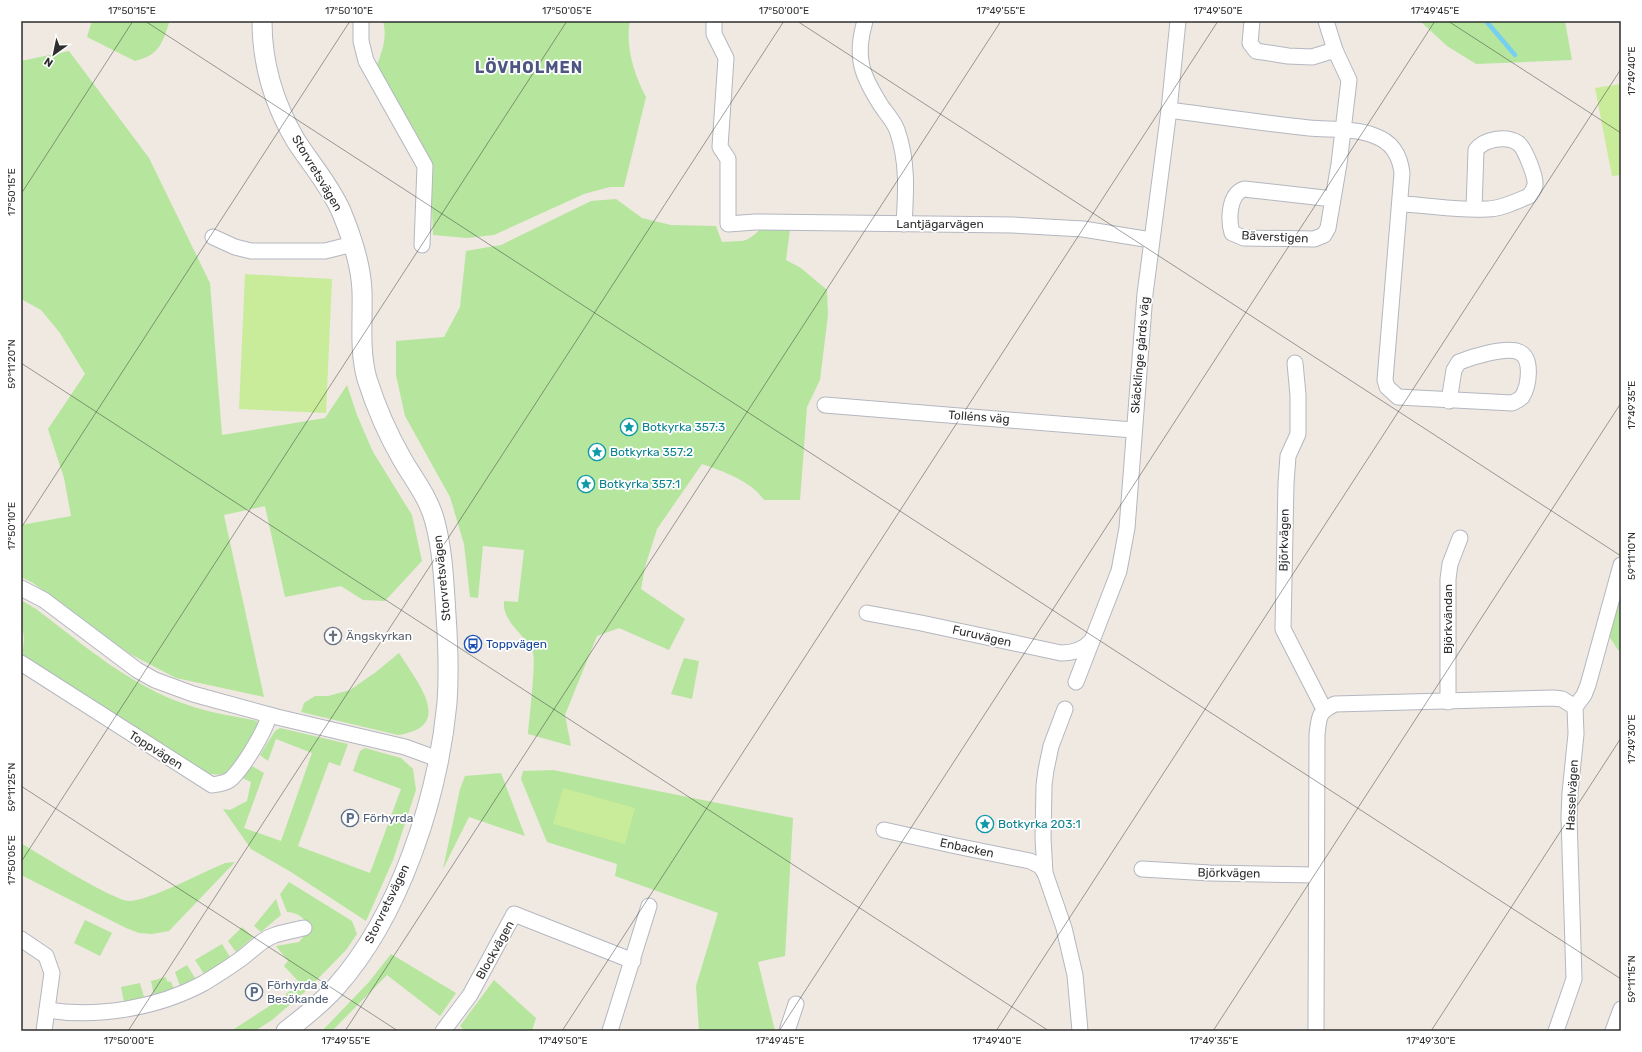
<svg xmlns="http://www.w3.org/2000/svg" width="1642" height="1052" viewBox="0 0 1642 1052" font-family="Rubik,sans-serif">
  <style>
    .green { fill: #b6e59e }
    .pitch { fill: #c9ec9a }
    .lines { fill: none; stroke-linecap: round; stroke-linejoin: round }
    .stream { stroke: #75cff0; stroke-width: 4.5 }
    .minor-casing { stroke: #b4b7c1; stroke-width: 17 }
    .tertiary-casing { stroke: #b4b7c1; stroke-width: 21 }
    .minor { stroke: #fff; stroke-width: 15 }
    .tertiary { stroke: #fff; stroke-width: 19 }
    .ticks { fill: none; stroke: #2e2e2e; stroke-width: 1; stroke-opacity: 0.45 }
    .labels { text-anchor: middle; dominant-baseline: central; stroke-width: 3.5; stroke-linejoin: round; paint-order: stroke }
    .street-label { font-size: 12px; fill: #2e2e2e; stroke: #fff }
    .culture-label { font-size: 12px; fill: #0d838f; stroke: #fff; text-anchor: start }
    .worship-label { font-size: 12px; fill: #5b616d; stroke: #fff; text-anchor: start }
    .transit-label { font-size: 12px; fill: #164399; stroke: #fff; text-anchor: start }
    .service-label { font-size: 12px; fill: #4e5e75; stroke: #fff; text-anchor: start }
    .district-label { font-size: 16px; font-weight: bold; letter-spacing: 1px; fill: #4d5680; stroke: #fff }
    .neatline { fill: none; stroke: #2e2e2e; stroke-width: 1.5 }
    .ticks-label { font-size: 10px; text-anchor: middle; fill: #2e2e2e }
  </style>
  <rect width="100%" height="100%" fill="#efe9e1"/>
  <g class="green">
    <path d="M 92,21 L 169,21 L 169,23 C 162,45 158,55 135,61 L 87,37 Z"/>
    <path d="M 383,21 L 630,21 C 625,45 634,75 646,97 L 624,187 L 610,187 L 584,194 L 494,235 L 467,238 L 433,235 L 430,160 L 375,70 C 381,54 388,39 383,21 Z"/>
    <path d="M 1420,21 L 1565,21 L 1572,60 L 1476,64 L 1447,46 Z"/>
    <path d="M 69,51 L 149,158 L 210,283 L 222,435 L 325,418 L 347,385 L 357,415 L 373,452 L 412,515 L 422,561 L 385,601 L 363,600 L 341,586 L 285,597 L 265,506 L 224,515 L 264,697 L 176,678 L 130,654 L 33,583 L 21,577 L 21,525 L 71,516 L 64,478 L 48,429 L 85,374 L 60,333 L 41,310 L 21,299 L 21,61 Z"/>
    <path d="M 616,199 L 642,218 L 671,225 L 716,226 L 722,242 C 746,240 743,245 763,227 L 790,229 L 786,260 L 801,268 L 827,290 L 828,315 L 820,380 L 807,407 L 800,500 L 764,500 C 750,480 724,472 702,464 L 657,529 L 645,567 L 641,589 L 685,619 L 669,650 L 619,628 L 597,636 L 565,715 L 571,746 L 528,734 C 529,721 536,662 533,653 C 526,634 502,623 504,601 L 518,602 L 524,550 L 483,546 L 478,598 L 470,597 L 464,544 L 450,497 L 405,416 L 396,375 L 396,341 L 444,337 L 460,307 L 466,251 L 501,245 L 591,201 Z"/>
    <path d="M 1621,595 L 1621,654 L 1608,635 Z"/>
    <path d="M 21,600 L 36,609 C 84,645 130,686 188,705 C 210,713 234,716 257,721 L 259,727 C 252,737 235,768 225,773 C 218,776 210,774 203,772 L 24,658 C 21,649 26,641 23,631 L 21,629 Z"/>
    <path d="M 399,653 C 417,682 456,727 398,735 L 301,712 L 304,703 L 315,696 L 328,696 L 350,690 L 376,672 Z"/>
    <path d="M 684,658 L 699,661 L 692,699 L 671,694 Z"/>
    <path d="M 280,728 L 348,744 L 340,766 L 329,762 L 298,846 L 370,873 L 401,789 L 353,771 L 360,751 L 365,748 L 401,758 L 413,769 L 416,790 L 393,860 L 366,921 L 291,872 L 251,849 L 223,809 L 230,810 L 247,801 L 251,782 L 242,778 L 252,766 L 264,773 L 244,828 L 281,841 L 312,753 L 276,739 L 268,761 L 260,755 L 275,731 Z"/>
    <path d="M 553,770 L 793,818 L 785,956 L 758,962 L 775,1031 L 699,1031 L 696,986 L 718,913 L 615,876 L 617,864 L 547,842 L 521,779 L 523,771 Z"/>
    <path d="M 501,773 L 525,836 L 469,817 L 443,869 L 460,789 L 465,776 Z"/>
    <path d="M 21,843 C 39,854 114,901 129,901 C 149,901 203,872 225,863 L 235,862 L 169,931 L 152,934 L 139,933 L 126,928 L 21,875 Z"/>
    <path d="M 289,882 L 352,921 L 357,934 L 346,950 L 307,990 L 272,1020 L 255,1031 L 231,1031 L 282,998 L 299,982 L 284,966 L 288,961 L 276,946 L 299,942 L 311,928 C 304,918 299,913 287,912 L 280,894 Z"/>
    <path d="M 276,899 L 281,915 L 261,932 L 254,926 Z"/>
    <path d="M 85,920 L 112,933 L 100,956 L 74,943 Z"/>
    <path d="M 242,927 L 253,937 L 236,952 L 228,941 Z"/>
    <path d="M 222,944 L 230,957 L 204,974 L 195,960 Z"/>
    <path d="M 391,954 L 456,993 L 440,1016 L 387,975 L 332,1031 L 322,1031 L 369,982 Z"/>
    <path d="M 187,965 L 195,978 L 180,986 L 175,972 Z"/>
    <path d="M 166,977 L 167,981 L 171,982 L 174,989 L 154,996 L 151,981 Z"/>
    <path d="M 494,980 L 536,1018 L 532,1031 L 465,1031 L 460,1026 Z"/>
    <path d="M 140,983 L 144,997 L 124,1002 L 121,987 Z"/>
  </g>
  <g class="pitch">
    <path d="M 1621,84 L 1621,175 L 1612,176 L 1595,88 Z"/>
    <path d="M 245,274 L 332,279 L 326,413 L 239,409 Z"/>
    <path d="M 563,788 L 635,808 L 625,844 L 553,824 Z"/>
  </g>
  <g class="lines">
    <path class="stream" d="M 1486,21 L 1515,55"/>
    <defs>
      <g id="minor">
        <path d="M 361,21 L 361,41 L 366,61 L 425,166 L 422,245"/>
        <path d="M 714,21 L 714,34 L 726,58 L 720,147 L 728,159 L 728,224 L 755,222 L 1013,225 L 1083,229 L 1151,240"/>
        <path d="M 865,21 C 854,58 862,76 882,107 C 887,114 894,122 897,130 C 908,161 906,192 904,224"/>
        <path d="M 1252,21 L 1250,43 L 1256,51 L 1288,56 L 1312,57 L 1335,50"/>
        <path d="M 1326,21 L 1335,50 L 1349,80 L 1339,164 L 1328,228 L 1324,235 L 1314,239 L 1244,238 L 1232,233 C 1228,219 1229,194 1244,189 L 1333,199"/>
        <path d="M 1169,110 C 1216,116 1262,123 1309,128 C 1328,130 1357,128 1375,136 C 1392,142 1400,156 1402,173 L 1385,380 L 1387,387 L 1398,397 L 1512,403 C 1516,401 1519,400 1522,397 C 1529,386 1533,358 1519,352 C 1506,346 1472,357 1459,362 L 1454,370 L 1449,401"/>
        <path d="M 1400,204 C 1429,205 1459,211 1487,209 C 1501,209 1517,201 1529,196 C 1531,193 1534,190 1535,185 C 1536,177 1525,148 1518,143 C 1506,135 1484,139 1476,150 L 1474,209"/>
        <path d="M 213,237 L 235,247 L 251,251 L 325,251 L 353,244"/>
        <path d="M 1295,363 L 1298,395 L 1298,434 L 1288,456 L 1286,483 L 1283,629 L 1324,709"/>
        <path d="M 825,405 L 1133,430"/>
        <path d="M 21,588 L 44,600 L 137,670 L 155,680 L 193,694 L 277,717 L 405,747 L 438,759"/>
        <path d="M 867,613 L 921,623 L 1061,653 C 1074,653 1084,650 1092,640"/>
        <path d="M 21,663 L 212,785 C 219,784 227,783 232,778 C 244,766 266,730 269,715"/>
        <path d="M 1076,682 L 1119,571 L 1127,528 L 1145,294 L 1169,110 L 1178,21"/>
        <path d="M 1448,702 L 1448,579 L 1450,564 L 1460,538"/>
        <path d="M 1065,709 L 1051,746 L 1046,770 L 1044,785 L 1043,838 L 1045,873 L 1064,928 L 1075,975 L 1080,1031"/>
        <path d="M 884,830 L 956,846 L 1030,861 L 1040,866 L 1045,873"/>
        <path d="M 1142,869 L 1210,873 L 1316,875"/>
        <path d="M 21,939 L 46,956 L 52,973 L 44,1031"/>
        <path d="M 47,1010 C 98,1018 158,1008 204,983 C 217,975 230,967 242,958 C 253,950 262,939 275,935 C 284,932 295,930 304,928"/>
        <path d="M 443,1031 L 470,995 L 514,914 L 633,961"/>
        <path d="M 610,1031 L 649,906"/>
        <path d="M 787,1031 L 796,1004"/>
        <path d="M 1316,1031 L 1317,735 C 1319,717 1318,712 1335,704 L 1553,698 L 1562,699 L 1575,707"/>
        <path d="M 1556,1031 L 1574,979 L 1569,817 L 1570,793 L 1576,734 L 1575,707 L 1584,695 L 1588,685 L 1621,565"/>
        <path d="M 1613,1031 L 1621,1009"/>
      </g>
      <path id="tertiary" d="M 262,21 C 262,64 274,104 296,141 C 311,164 330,186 341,211 C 351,235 361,264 362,291 C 363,319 359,351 367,379 C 376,407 387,433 402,459 C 414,480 429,498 435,522 C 443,552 444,584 446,615 C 448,644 449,675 447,703 C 438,798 400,915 336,987 C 322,1003 303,1018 286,1031"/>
    </defs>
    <use href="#minor" class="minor-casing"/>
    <use href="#tertiary" class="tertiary-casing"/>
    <use href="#minor" class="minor"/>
    <use href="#tertiary" class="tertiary"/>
  </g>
  <path class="ticks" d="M 145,21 L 1621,979M 797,21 L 1621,556M 1448,21 L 1621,133M 21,194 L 133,21M 21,363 L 1049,1031M 21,528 L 350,21M 21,786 L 398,1031M 21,862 L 567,21M 128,1031 L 784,21M 345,1031 L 1001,21M 562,1031 L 1218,21M 779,1031 L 1435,21M 996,1031 L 1621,69M 1213,1031 L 1621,403M 1431,1031 L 1621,738"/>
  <defs>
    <symbol id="sight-ring" viewBox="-11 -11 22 22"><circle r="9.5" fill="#fff" stroke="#0f9aa8" stroke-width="1.5"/><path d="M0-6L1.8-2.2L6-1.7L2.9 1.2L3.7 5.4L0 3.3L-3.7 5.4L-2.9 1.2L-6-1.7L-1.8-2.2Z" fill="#0f9aa8"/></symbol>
    <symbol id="church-ring" viewBox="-11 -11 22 22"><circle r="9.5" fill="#fff" stroke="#6b7280" stroke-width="1.5"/><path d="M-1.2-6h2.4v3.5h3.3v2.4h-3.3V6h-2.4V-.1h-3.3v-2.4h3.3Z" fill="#6b7280"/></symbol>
    <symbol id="bus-ring" viewBox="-11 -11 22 22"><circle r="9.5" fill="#fff" stroke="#1a4fb4" stroke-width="1.5"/><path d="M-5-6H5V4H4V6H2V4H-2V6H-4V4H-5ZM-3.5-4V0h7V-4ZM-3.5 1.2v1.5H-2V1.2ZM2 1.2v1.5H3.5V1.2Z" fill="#1a4fb4"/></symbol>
    <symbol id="parking-ring" viewBox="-11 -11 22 22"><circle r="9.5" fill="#fff" stroke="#5c6f8a" stroke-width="1.5"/><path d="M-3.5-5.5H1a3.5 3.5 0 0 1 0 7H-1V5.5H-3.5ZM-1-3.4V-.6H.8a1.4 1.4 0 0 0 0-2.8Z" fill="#5c6f8a"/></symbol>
  </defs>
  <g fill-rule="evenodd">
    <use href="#sight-ring" x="619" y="417" width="20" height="20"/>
    <use href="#sight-ring" x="587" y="442" width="20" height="20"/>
    <use href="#sight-ring" x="576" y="474" width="20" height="20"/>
    <use href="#church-ring" x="323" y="626" width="20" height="20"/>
    <use href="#bus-ring" x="463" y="634" width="20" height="20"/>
    <use href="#parking-ring" x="340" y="808" width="20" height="20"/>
    <use href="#sight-ring" x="975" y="814" width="20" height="20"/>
    <use href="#parking-ring" x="244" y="982" width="20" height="20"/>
  </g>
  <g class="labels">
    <g class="street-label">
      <text transform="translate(317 173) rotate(59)">Storvretsvägen</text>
      <text x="940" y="224">Lantjägarvägen</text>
      <text transform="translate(1275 237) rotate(3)">Bäverstigen</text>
      <text transform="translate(1140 355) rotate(-85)">Skäcklinge gårds väg</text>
      <text transform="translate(979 417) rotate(4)">Tolléns väg</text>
      <text transform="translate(1284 540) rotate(-89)">Björkvägen</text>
      <text transform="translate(442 578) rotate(-96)">Storvretsvägen</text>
      <text transform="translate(1448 619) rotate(-90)">Björkvändan</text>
      <text transform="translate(982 636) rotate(13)">Furuvägen</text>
      <text transform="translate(156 750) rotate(32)">Toppvägen</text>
      <text transform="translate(1572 795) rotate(-87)">Hasselvägen</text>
      <text transform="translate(967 848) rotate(12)">Enbacken</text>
      <text transform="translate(1229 873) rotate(1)">Björkvägen</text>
      <text transform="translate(387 904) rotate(-64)">Storvretsvägen</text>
      <text transform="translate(495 950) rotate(-61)">Blockvägen</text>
    </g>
    <g class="culture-label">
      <text x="642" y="427">Botkyrka 357:3</text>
      <text x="610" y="452">Botkyrka 357:2</text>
      <text x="599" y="484">Botkyrka 357:1</text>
      <text x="998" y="824">Botkyrka 203:1</text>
    </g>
    <g class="worship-label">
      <text x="346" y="636">Ängskyrkan</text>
    </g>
    <g class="transit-label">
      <text x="486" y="644">Toppvägen</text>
    </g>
    <g class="service-label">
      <text x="363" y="818">Förhyrda</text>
      <text x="267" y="985">Förhyrda &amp;<tspan x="267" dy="14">Besökande</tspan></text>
    </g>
    <g class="district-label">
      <text x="529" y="67">LÖVHOLMEN</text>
    </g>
  </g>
  <rect width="1642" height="1052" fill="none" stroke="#ffffff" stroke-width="44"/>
  <g transform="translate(54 54) rotate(213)" stroke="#ffffff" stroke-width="3" paint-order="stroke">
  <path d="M0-3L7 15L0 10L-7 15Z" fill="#2e2e2e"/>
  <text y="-6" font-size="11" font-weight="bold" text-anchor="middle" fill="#2e2e2e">N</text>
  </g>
  <rect x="22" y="22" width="1598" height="1008" class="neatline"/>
  <g class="ticks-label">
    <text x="132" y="14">17°50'15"E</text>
    <text x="349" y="14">17°50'10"E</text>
    <text x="567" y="14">17°50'05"E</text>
    <text x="784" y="14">17°50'00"E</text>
    <text x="1001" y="14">17°49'55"E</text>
    <text x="1218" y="14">17°49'50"E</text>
    <text x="1435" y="14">17°49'45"E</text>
    <text transform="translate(1631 71) rotate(-90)" y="4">17°49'40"E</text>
    <text transform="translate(11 192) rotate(-90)" y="4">17°50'15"E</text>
    <text transform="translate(11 364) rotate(-90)" y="4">59°11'20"N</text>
    <text transform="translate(1631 405) rotate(-90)" y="4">17°49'35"E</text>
    <text transform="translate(11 526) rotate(-90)" y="4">17°50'10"E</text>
    <text transform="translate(1631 556) rotate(-90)" y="4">59°11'10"N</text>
    <text transform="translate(1631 739) rotate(-90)" y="4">17°49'30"E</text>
    <text transform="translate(11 787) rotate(-90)" y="4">59°11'25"N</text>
    <text transform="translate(11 860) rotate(-90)" y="4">17°50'05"E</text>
    <text transform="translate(1631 979) rotate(-90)" y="4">59°11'15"N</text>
    <text x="129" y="1044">17°50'00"E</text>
    <text x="346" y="1044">17°49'55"E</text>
    <text x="563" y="1044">17°49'50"E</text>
    <text x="780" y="1044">17°49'45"E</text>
    <text x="997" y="1044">17°49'40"E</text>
    <text x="1214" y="1044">17°49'35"E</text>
    <text x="1431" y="1044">17°49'30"E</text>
  </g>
</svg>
